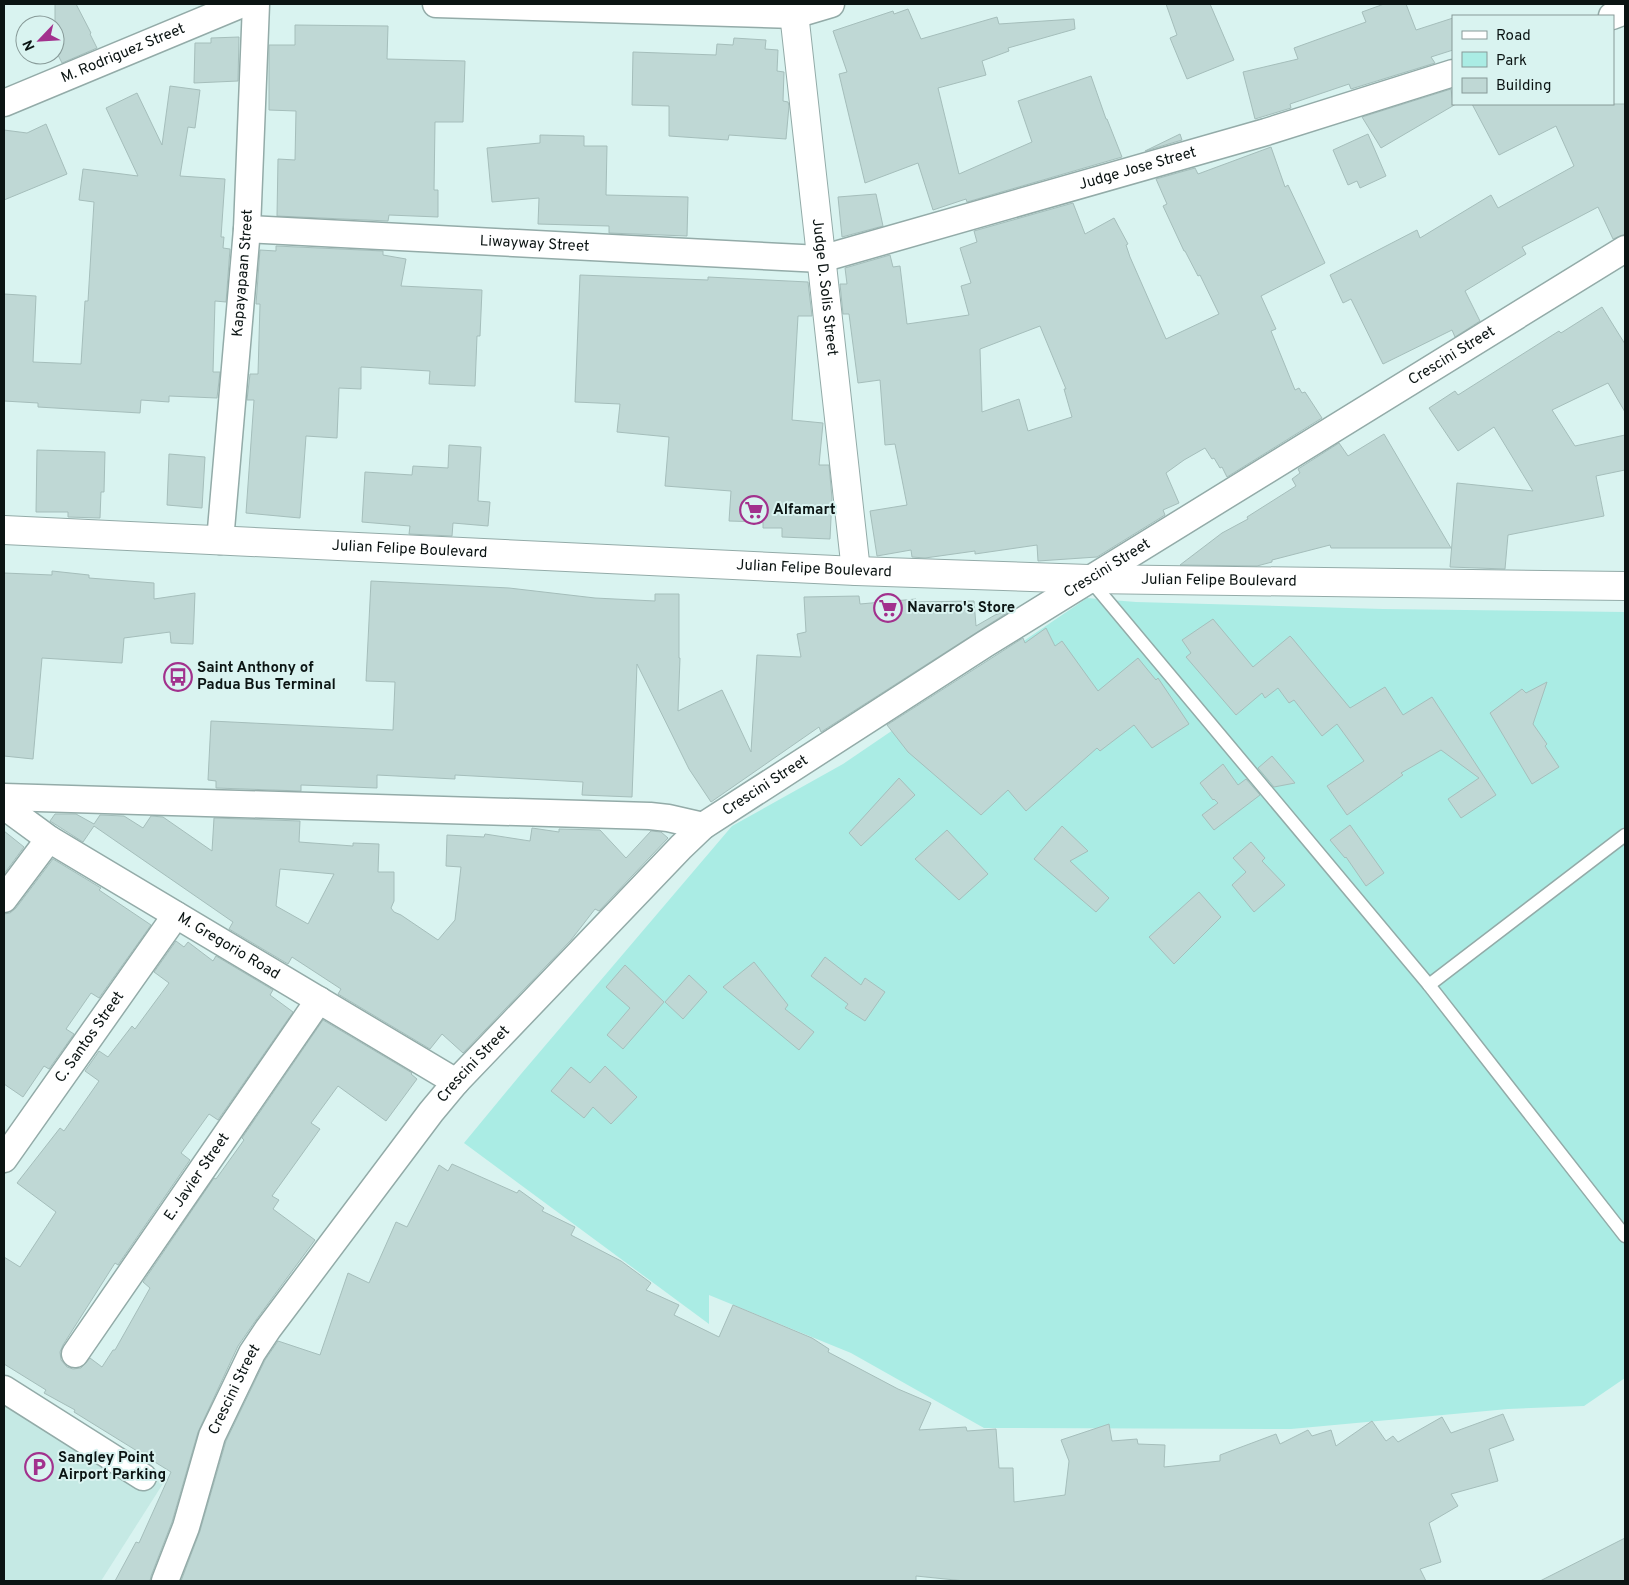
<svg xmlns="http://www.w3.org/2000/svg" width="1629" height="1585" viewBox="0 0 1629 1585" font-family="Overpass,sans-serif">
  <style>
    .built { fill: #c5e9e4 }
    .green { fill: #aaece4 }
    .building { fill: #bfd8d5; stroke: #a5bebb; fill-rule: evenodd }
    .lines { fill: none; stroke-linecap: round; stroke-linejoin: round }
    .lane-casing { stroke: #93aba8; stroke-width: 15 }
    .street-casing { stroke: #93aba8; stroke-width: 29 }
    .secondary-casing { stroke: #93aba8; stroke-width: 30 }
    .lane { stroke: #fff; stroke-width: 12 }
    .street { stroke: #fff; stroke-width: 26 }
    .secondary { stroke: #fff; stroke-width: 28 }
    .labels { text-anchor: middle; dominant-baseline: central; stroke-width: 4; stroke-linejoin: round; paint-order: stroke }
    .street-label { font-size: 15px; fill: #0b1413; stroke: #d9f3f0 }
    .poi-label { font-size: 15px; font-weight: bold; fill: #0b1413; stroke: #d9f3f0; text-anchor: start }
  </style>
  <rect width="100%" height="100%" fill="#d9f3f0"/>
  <path class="built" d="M 4,1374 L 164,1482 L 101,1581 L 4,1581 Z"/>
  <path class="green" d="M 1087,598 L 1136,602 L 1383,609 L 1625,612 L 1625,1378 L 1584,1406 L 1508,1409 L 1291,1429 L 984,1428 L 851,1353 L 709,1295 L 709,1324 L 464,1143 L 521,1074 L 732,826 L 843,764 Z"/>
  <g class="building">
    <path d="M 55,4 L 76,4 L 91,33 L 90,34 L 97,48 L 62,63 L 55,49 Z"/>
    <path d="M 1166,4 L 1210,4 L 1234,60 L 1187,79 L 1170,38 L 1177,35 Z"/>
    <path d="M 1384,4 L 1406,4 L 1416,30 L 1453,18 L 1453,50 L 1431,57 L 1435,63 L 1351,89 L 1349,84 L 1290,104 L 1291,108 L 1255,119 L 1243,72 L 1298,59 L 1294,48 L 1366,22 L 1362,12 Z"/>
    <path d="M 908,9 L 921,39 L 997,17 L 999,24 L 1074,19 L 1075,29 L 1008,48 L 1009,51 L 982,61 L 986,75 L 938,88 L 959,174 L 1032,142 L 1018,101 L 1091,76 L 1106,119 L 1107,119 L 1122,157 L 967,202 L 966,199 L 933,210 L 918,163 L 865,183 L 839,74 L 847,72 L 833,31 L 893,11 L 894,14 Z"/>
    <path d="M 295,25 L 388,26 L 387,59 L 465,61 L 463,122 L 435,122 L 434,190 L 438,190 L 438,217 L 389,215 L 388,221 L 277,216 L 278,159 L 295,160 L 296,111 L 269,110 L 269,45 L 295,45 Z"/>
    <path d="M 239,37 L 238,81 L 194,83 L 195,43 L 211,43 L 211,38 Z"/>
    <path d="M 734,38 L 766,40 L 765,49 L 778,50 L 777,71 L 784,72 L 783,101 L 788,102 L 789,106 L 786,139 L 729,135 L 728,140 L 669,136 L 669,106 L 632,105 L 633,52 L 716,55 L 717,44 L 733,45 Z"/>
    <path d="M 170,86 L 200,90 L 195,128 L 188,127 L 180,176 L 225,179 L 221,237 L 224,237 L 223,248 L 230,249 L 226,302 L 215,301 L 213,372 L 220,372 L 217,398 L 169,396 L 169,402 L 141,400 L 140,413 L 38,407 L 38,403 L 4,401 L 4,294 L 36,296 L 33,362 L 81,364 L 85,301 L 88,301 L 94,202 L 79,200 L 83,169 L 138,176 L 106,108 L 137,93 L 162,145 Z"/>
    <path d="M 1451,89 L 1453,104 L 1456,104 L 1381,148 L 1362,117 Z"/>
    <path d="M 1472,104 L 1625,104 L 1625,234 L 1613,239 L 1598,207 L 1522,247 L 1526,254 L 1465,291 L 1480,321 L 1455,337 L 1452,330 L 1383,364 L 1351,299 L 1343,303 L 1330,275 L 1417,230 L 1420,238 L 1491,195 L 1498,208 L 1574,166 L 1556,126 L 1499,155 Z"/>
    <path d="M 46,124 L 67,174 L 4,200 L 4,130 L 27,133 Z"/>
    <path d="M 1180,134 L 1182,140 L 1145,151 Z"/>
    <path d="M 1368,134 L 1386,176 L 1360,188 L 1357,181 L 1348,185 L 1333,150 Z"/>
    <path d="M 540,135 L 584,136 L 584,146 L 607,146 L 606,195 L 688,197 L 687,236 L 609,233 L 609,226 L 538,224 L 539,198 L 492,202 L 487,148 L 540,143 Z"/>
    <path d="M 1271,147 L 1285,187 L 1288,185 L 1325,263 L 1261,296 L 1276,329 L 1271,331 L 1295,390 L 1299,388 L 1302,393 L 1305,392 L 1322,418 L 1227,477 L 1222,467 L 1220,468 L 1214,458 L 1212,459 L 1205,448 L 1184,460 L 1166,473 L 1179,503 L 1163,510 L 1165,515 L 1097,557 L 1038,561 L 1037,545 L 975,554 L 975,551 L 925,558 L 912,557 L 911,550 L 877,556 L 870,511 L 907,505 L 895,444 L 885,445 L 880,380 L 858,383 L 849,314 L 843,314 L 840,284 L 847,284 L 845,268 L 890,255 L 893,267 L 900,266 L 907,324 L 969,315 L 961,286 L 971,283 L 960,248 L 977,242 L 974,231 L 1073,203 L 1085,234 L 1114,218 L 1128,244 L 1126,245 L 1130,257 L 1166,339 L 1219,314 L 1200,275 L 1198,276 L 1185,251 L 1184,251 L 1163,206 L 1167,204 L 1156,179 L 1195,168 L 1198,174 ZM 1040,326 L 1066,389 L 1064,389 L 1072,417 L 1028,431 L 1019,399 L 982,412 L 980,349 Z"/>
    <path d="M 876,194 L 883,226 L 842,237 L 838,197 Z"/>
    <path d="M 276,246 L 383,251 L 383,255 L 406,259 L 401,286 L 482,290 L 480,336 L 477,336 L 475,386 L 429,384 L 430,371 L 361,367 L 361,389 L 339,388 L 337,438 L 306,436 L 300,518 L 246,513 L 254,400 L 247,400 L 250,374 L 258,374 L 260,304 L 256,304 L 260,250 L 276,251 Z"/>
    <path d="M 580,275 L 708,280 L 708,277 L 808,282 L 812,316 L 798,316 L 792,420 L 823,423 L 819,465 L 829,465 L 832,498 L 830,539 L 782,537 L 782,528 L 763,528 L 763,522 L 729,521 L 731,491 L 665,486 L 669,437 L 617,432 L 620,404 L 575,402 Z"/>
    <path d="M 1602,307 L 1625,344 L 1625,412 L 1608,383 L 1552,410 L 1575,446 L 1625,435 L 1625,470 L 1596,476 L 1604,516 L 1508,535 L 1505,569 L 1450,567 L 1457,483 L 1533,491 L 1494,427 L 1458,451 L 1429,408 L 1455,391 L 1458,395 L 1559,331 L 1561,333 Z"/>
    <path d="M 1384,434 L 1451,548 L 1331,548 L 1330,545 L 1272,560 L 1272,562 L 1257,566 L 1180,565 L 1222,533 L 1248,519 L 1247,517 L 1296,486 L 1292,479 L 1300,473 L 1298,469 L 1339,443 L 1348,456 Z"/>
    <path d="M 449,445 L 481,447 L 478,501 L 490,502 L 488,526 L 453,523 L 452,536 L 409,534 L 410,526 L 362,522 L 365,472 L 412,475 L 413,466 L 448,468 Z"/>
    <path d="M 37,450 L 105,452 L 104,492 L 101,492 L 100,518 L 68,517 L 68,512 L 36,512 Z"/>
    <path d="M 169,454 L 205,457 L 202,508 L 167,505 Z"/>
    <path d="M 52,571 L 89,575 L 89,578 L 154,583 L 154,599 L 195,593 L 193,644 L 171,643 L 170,632 L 124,638 L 122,663 L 42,658 L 33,759 L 4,756 L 4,573 L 52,575 Z"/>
    <path d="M 371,581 L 509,588 L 595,598 L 655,601 L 655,594 L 679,594 L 679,658 L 680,658 L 678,711 L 722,690 L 751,752 L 757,655 L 801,657 L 797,634 L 806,632 L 804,597 L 859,596 L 860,604 L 916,599 L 916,602 L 974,601 L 976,626 L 995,615 L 1013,609 L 821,732 L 819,727 L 711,802 L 689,769 L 637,664 L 632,797 L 582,795 L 583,782 L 455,775 L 455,779 L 377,775 L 377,788 L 301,785 L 301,791 L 216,788 L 216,781 L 208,780 L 211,721 L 393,730 L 395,682 L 366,681 Z"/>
    <path d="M 1213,619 L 1253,667 L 1290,636 L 1292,638 L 1350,708 L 1385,687 L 1403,715 L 1432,697 L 1496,795 L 1461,818 L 1448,799 L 1479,778 L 1441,750 L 1401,773 L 1403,775 L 1347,815 L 1327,786 L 1364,761 L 1337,724 L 1322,736 L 1294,700 L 1289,703 L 1278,688 L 1265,698 L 1262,693 L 1236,715 L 1186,657 L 1191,653 L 1182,640 Z"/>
    <path d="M 1046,628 L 1055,646 L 1062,641 L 1098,691 L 1138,658 L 1156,680 L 1158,678 L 1189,724 L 1152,748 L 1134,725 L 1100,751 L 1097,748 L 1026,811 L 1008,790 L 981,815 L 908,752 L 887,725 L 1023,638 L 1025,643 Z"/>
    <path d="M 1547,682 L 1533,724 L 1547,744 L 1545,746 L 1559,767 L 1532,784 L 1490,713 L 1522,689 L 1526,693 Z"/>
    <path d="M 1272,756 L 1295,783 L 1274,787 L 1258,768 Z"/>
    <path d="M 1223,764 L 1238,785 L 1246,779 L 1260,795 L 1214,830 L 1202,815 L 1218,803 L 1214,799 L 1213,800 L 1200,783 Z"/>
    <path d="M 899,778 L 915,795 L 861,846 L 849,833 Z"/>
    <path d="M 55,814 L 76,814 L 94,824 L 100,815 L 124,816 L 143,828 L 151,816 L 163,817 L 212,851 L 214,818 L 300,821 L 299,842 L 353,846 L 353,843 L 379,844 L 378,872 L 394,872 L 394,901 L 391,908 L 394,912 L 401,915 L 438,940 L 455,920 L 461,867 L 446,866 L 447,835 L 484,837 L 485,834 L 530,841 L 532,828 L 559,832 L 559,829 L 600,830 L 626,858 L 651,831 L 661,832 L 668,838 L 599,911 L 595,909 L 571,940 L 463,1053 L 442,1034 L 430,1049 L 338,994 L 341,989 L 292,957 L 288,964 L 229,929 L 233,922 L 94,826 L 83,842 L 50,821 ZM 280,869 L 334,874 L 308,924 L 276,906 Z"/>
    <path d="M 1350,825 L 1384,873 L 1366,886 L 1346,857 L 1345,858 L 1330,840 Z"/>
    <path d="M 1062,826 L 1088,851 L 1070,861 L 1109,898 L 1096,912 L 1034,859 Z"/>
    <path d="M 947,830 L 988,874 L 959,900 L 915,859 Z"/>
    <path d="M 4,831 L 24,847 L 4,874 Z"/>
    <path d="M 1251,842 L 1265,858 L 1262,861 L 1285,885 L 1254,912 L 1232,885 L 1246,872 L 1233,858 Z"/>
    <path d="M 53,859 L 101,888 L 99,890 L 151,925 L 99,998 L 91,993 L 66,1029 L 74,1034 L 49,1069 L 44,1066 L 23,1097 L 4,1084 L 4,914 L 10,913 L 16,908 Z"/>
    <path d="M 1199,892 L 1221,917 L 1174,964 L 1149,937 Z"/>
    <path d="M 176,941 L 184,947 L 188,942 L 213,961 L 216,956 L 273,990 L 270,995 L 293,1012 L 218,1120 L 209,1114 L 181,1153 L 190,1160 L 118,1265 L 115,1263 L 63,1345 L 60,1352 L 61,1360 L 67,1367 L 73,1369 L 81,1368 L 90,1358 L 102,1367 L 113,1350 L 115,1350 L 150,1288 L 143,1282 L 214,1178 L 216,1179 L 244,1140 L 242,1138 L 323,1020 L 412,1073 L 411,1074 L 417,1079 L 386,1121 L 338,1086 L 311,1123 L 320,1129 L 272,1196 L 279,1200 L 273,1209 L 315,1240 L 256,1320 L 238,1346 L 198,1432 L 172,1522 L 151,1576 L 150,1581 L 115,1581 L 136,1542 L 139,1543 L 171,1472 L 74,1412 L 75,1410 L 44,1393 L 46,1390 L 4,1364 L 4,1257 L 20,1267 L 56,1212 L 17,1183 L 60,1128 L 64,1131 L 99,1081 L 85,1071 L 99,1051 L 108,1057 L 132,1026 L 135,1029 L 169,983 L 154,972 Z"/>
    <path d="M 825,957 L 861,985 L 865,978 L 885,992 L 865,1021 L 845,1008 L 848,1004 L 811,976 Z"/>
    <path d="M 754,962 L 788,1005 L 785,1009 L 814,1032 L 799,1050 L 723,987 Z"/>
    <path d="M 625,965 L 664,1002 L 623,1049 L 607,1035 L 630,1008 L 606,987 Z"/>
    <path d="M 689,975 L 707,992 L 683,1019 L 665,1002 Z"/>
    <path d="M 605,1066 L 637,1097 L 611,1124 L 593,1107 L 584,1118 L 551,1091 L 571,1067 L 590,1083 Z"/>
    <path d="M 452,1164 L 517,1193 L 519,1190 L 544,1208 L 542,1211 L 575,1227 L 571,1235 L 621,1261 L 651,1283 L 646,1290 L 679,1305 L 674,1315 L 719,1337 L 733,1305 L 812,1338 L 829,1349 L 828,1352 L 898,1389 L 931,1403 L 919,1430 L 966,1427 L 967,1431 L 996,1429 L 999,1468 L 1013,1468 L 1014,1502 L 1065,1495 L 1069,1461 L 1061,1440 L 1109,1424 L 1112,1441 L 1137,1439 L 1138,1444 L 1165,1445 L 1164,1467 L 1220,1461 L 1220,1455 L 1276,1434 L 1280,1444 L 1308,1430 L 1312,1436 L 1331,1430 L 1336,1446 L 1372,1421 L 1386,1441 L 1393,1436 L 1398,1442 L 1442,1417 L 1451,1433 L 1503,1414 L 1514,1440 L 1489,1449 L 1498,1481 L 1451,1494 L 1458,1506 L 1429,1523 L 1441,1562 L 1420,1569 L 1426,1581 L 965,1581 L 916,1576 L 916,1581 L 181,1581 L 200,1531 L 226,1441 L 265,1360 L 278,1341 L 320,1355 L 348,1273 L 369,1283 L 396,1222 L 407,1227 L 439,1165 L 448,1171 Z"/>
    <path d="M 1625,1538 L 1625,1581 L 1540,1581 Z"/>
  </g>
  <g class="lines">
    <defs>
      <g id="lane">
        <path d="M 1091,581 L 1429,985 L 1625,1236"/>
        <path d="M 1429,985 L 1625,835"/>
      </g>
      <g id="street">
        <path d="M 436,4 L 794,15 L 831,4"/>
        <path d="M 1612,16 L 1625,11"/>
        <path id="s1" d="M 4,103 L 242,4"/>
        <path id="s2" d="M 247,229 L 821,259 L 1266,132 L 1453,73"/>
        <path id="s3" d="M 220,541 L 247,229 L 256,4"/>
        <path d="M 4,797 L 650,816 L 668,818 L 703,826"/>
        <path id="s4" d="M 4,806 L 49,839 L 456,1082"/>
        <path d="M 4,899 L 49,839"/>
        <path id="s5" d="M 4,1159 L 176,915"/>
        <path id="s6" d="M 75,1354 L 319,1000"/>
        <path d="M 4,1389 L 143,1477"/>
        <path id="s7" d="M 165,1581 L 186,1527 L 212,1436 L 252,1353 L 268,1329 L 431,1112 L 456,1082 L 681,847 L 703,826 L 985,644 L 1625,249"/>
      </g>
      <g id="secondary">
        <path id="s8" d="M 793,4 L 856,571"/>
        <path id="s9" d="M 4,530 L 856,571 L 1089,579 L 1625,586"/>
      </g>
    </defs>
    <use href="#lane" class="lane-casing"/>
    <use href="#street" class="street-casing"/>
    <use href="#secondary" class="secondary-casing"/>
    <use href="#lane" class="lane"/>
    <use href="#street" class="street"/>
    <use href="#secondary" class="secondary"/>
  </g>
  <defs>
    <symbol id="supermarket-ring" viewBox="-11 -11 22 22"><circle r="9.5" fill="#d9f3f0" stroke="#a2318d" stroke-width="1.5"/><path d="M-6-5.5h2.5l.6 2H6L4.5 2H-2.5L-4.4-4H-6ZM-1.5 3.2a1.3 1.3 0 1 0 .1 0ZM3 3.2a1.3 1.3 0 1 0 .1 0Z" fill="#a2318d"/></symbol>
    <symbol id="bus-ring" viewBox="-11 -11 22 22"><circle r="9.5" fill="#d9f3f0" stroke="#a2318d" stroke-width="1.5"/><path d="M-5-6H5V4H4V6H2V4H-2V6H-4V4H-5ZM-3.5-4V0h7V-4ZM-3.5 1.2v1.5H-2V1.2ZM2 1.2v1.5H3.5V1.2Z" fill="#a2318d"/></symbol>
    <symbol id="parking-ring" viewBox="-11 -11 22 22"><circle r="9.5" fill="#d9f3f0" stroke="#a2318d" stroke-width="1.5"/><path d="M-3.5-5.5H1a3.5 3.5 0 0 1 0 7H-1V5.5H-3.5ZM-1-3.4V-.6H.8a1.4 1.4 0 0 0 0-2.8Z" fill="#a2318d"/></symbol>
  </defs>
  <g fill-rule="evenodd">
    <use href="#supermarket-ring" x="738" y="494" width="32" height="32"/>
    <use href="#supermarket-ring" x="872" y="592" width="32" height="32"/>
    <use href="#bus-ring" x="162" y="661" width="32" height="32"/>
    <use href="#parking-ring" x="23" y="1451" width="32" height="32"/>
  </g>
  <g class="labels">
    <g class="street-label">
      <text stroke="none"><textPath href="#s1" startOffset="129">M. Rodriguez Street</textPath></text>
      <text stroke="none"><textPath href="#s2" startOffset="904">Judge Jose Street</textPath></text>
      <text stroke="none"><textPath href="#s2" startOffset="288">Liwayway Street</textPath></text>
      <text stroke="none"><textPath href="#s3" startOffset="269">Kapayapaan Street</textPath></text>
      <text stroke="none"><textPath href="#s8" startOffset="285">Judge D. Solis Street</textPath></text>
      <text stroke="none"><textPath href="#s7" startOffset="1824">Crescini Street</textPath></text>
      <text stroke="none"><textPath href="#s9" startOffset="406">Julian Felipe Boulevard</textPath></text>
      <text stroke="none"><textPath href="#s7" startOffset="1419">Crescini Street</textPath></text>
      <text stroke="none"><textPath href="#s9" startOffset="811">Julian Felipe Boulevard</textPath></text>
      <text stroke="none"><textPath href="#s9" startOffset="1216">Julian Felipe Boulevard</textPath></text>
      <text stroke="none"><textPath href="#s7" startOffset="1014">Crescini Street</textPath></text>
      <text stroke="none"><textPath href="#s4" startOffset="265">M. Gregorio Road</textPath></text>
      <text stroke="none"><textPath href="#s5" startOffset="149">C. Santos Street</textPath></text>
      <text stroke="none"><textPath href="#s7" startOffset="609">Crescini Street</textPath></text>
      <text stroke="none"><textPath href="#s6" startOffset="215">E. Javier Street</textPath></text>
      <text stroke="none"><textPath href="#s7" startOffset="204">Crescini Street</textPath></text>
    </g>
    <g class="poi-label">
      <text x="773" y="510">Alfamart</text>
      <text x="907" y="608">Navarro's Store</text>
      <text x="197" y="668">Saint Anthony of<tspan x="197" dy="17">Padua Bus Terminal</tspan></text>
      <text x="58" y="1458">Sangley Point<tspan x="58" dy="17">Airport Parking</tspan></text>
    </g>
  </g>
  <rect width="1629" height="1585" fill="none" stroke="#0b1413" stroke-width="10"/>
  <rect x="1452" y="15" width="162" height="90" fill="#d9f3f0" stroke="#879a98"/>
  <rect x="1462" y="31" width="25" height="8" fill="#ffffff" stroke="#879a98"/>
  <text x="1496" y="40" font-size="15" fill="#0b1413">Road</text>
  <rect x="1462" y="52" width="25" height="15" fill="#aaece4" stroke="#879a98"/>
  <text x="1496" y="65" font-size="15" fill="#0b1413">Park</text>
  <rect x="1462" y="78" width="25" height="15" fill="#bfd8d5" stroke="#879a98"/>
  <text x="1496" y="90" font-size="15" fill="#0b1413">Building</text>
  <g transform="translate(40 40) rotate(245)"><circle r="24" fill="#d9f3f0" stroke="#879a98"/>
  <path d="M0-4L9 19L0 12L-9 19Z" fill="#a2318d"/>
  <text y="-8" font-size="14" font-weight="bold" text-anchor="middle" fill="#0b1413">N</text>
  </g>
</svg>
